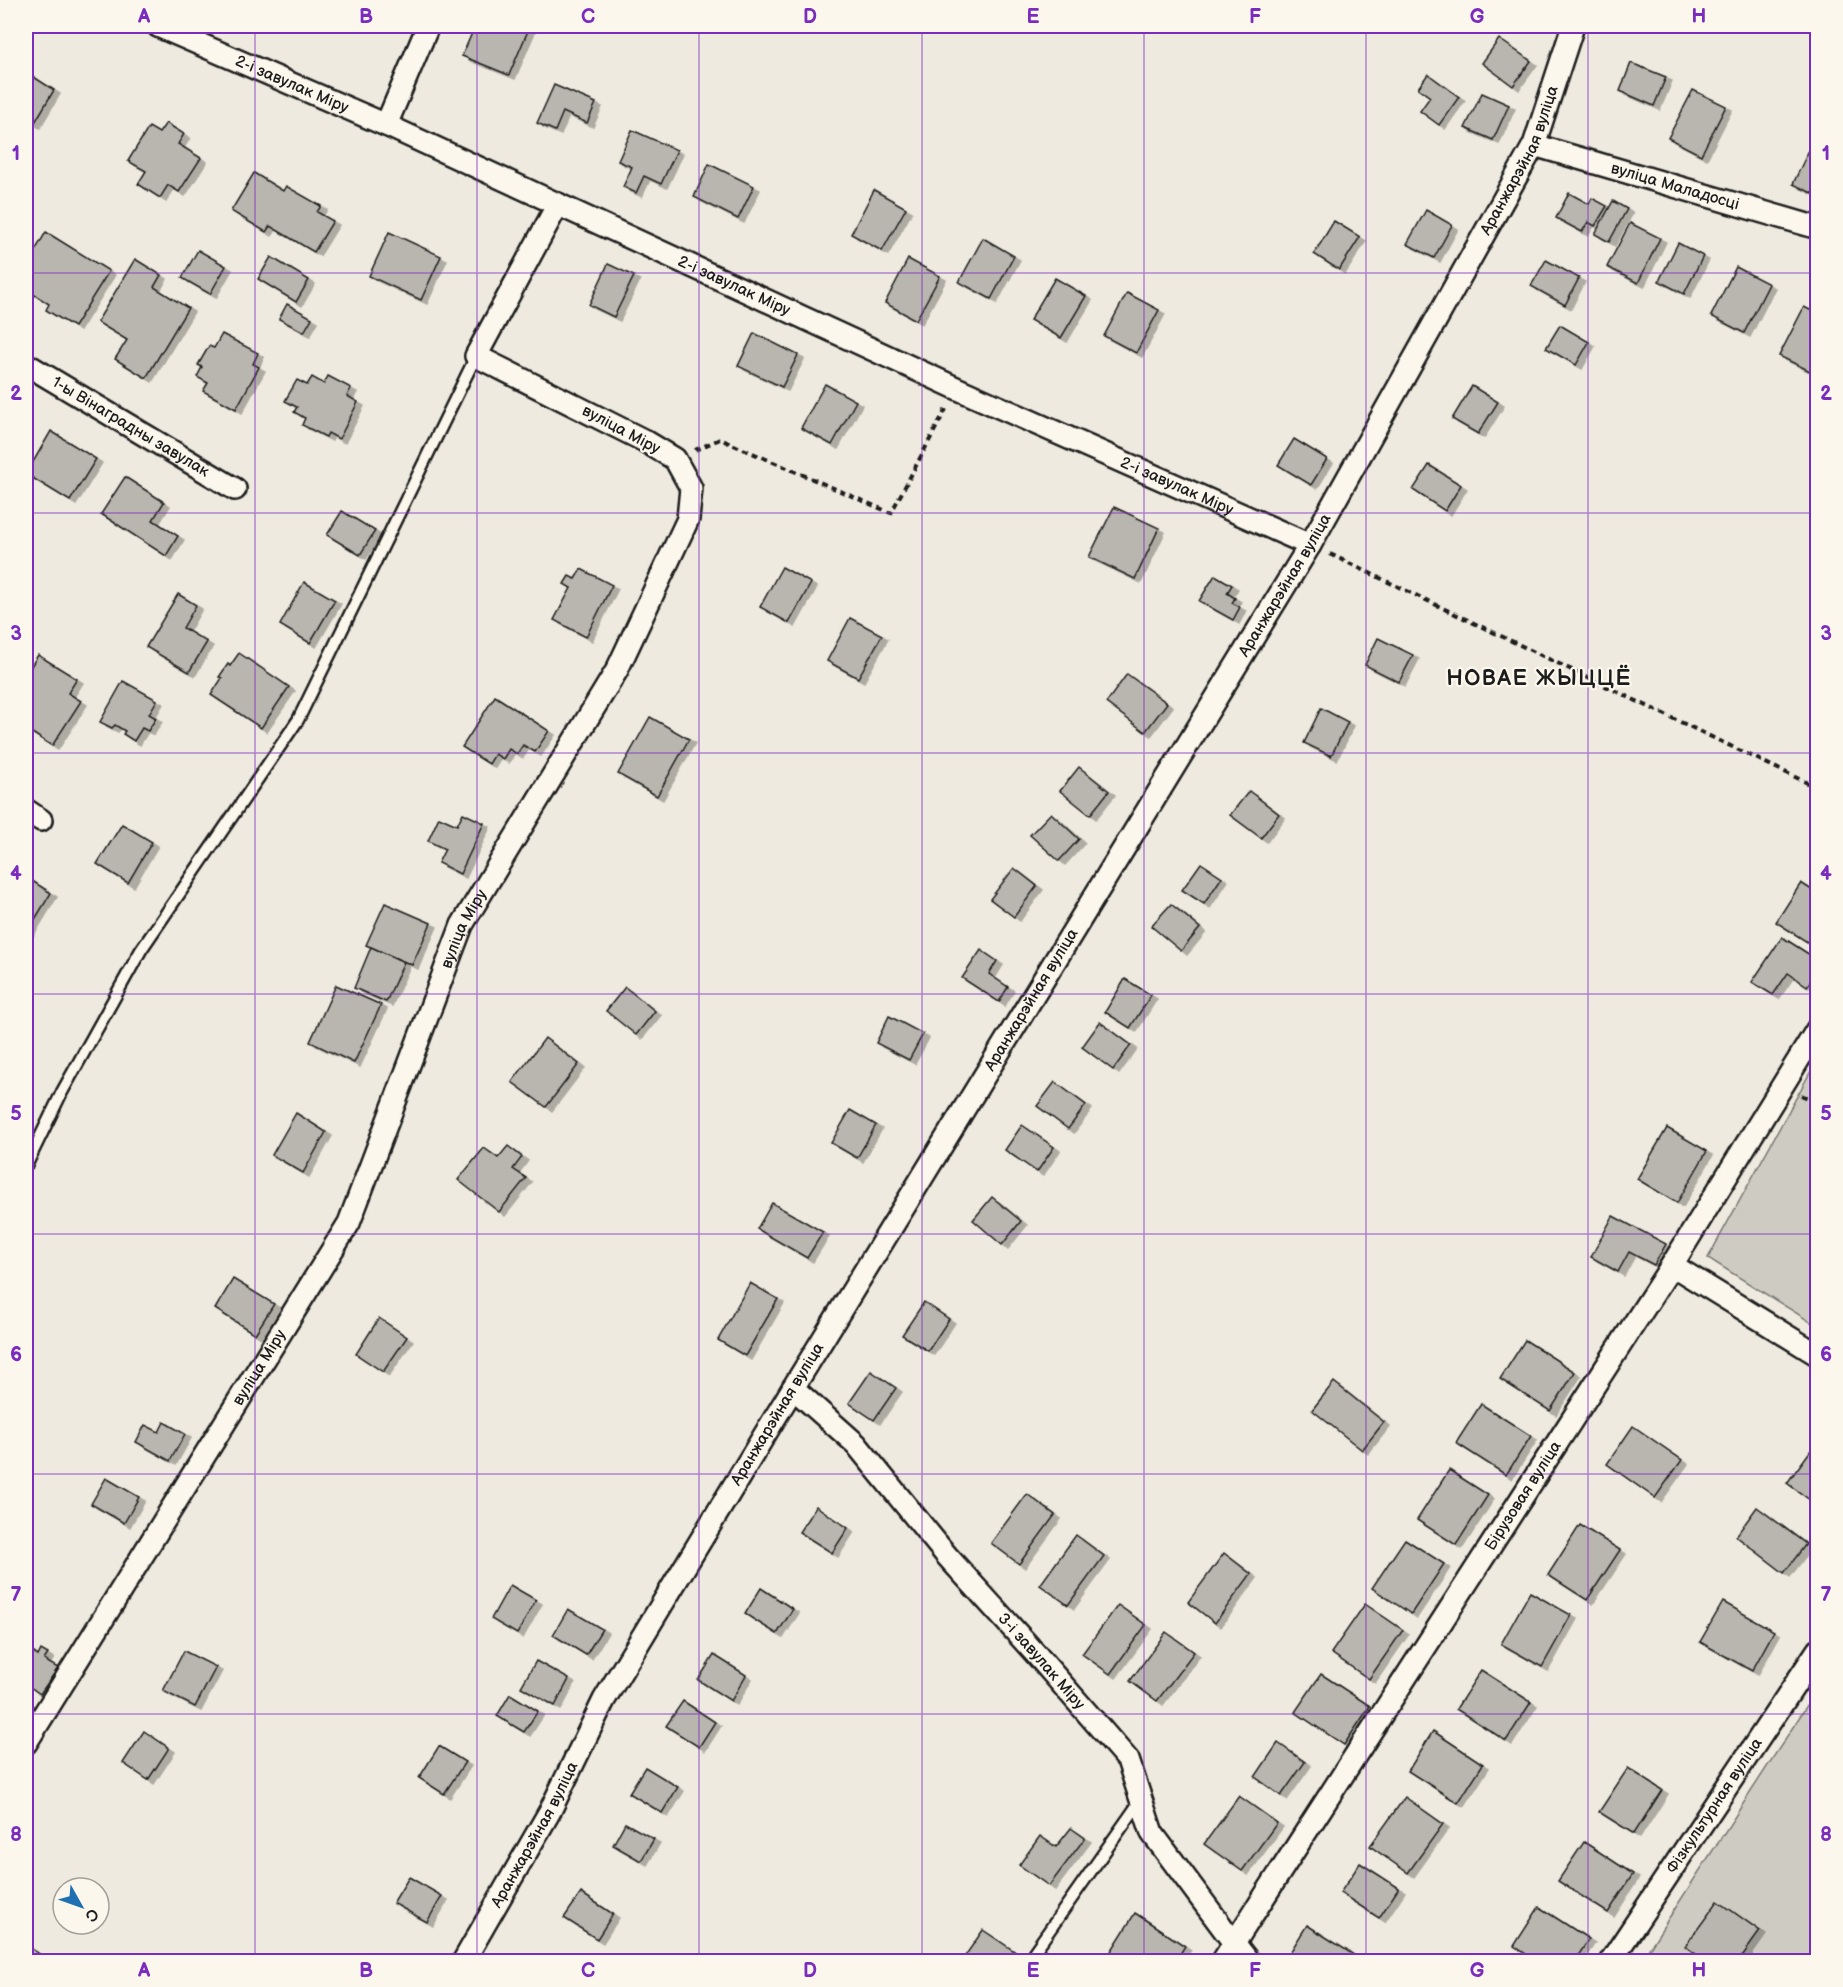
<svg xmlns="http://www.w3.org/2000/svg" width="1843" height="1987" viewBox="0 0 1843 1987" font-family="'Balsamiq Sans',sans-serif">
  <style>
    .green { fill: #ceccc2; stroke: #75746f; stroke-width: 1.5 }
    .building { fill: #b9b6af; stroke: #1c1c1c; stroke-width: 1.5; filter: url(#shadow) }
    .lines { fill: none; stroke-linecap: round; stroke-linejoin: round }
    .service-casing { stroke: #1c1c1c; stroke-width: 15 }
    .minor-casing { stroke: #1c1c1c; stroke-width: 26 }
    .path { stroke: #1c1c1c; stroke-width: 4; stroke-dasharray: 6 4.5; stroke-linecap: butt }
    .service { stroke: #fbf7ec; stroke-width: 10 }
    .minor { stroke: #fbf7ec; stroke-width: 21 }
    .grid { fill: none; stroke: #7b2cbf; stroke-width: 1.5; stroke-opacity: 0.55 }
    .labels { text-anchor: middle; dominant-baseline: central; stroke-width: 4.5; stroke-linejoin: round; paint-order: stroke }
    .street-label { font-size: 16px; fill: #1c1c1c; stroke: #fbf7ec }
    .district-label { font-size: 22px; font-weight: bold; letter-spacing: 1.5px; fill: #1c1c1c; stroke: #fbf7ec }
    .neatline { fill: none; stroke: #7b2cbf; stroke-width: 2 }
    .grid-label { font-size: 20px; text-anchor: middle; font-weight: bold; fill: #7b2cbf }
  </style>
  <defs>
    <filter id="shadow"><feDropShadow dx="6" dy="4" stdDeviation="0" flood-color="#0004"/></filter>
  </defs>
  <rect width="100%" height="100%" fill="#eeeadf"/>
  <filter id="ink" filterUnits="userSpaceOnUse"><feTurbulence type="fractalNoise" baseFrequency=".0167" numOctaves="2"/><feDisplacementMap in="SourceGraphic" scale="12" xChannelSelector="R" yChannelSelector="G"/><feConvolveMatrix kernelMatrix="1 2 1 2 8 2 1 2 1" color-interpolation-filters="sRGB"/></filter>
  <g filter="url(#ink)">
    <g class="green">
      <path d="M 1817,1060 L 1817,1326 L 1708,1258 Z"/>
      <path d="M 1817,1690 L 1817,1961 L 1641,1961 Z"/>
    </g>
    <g class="building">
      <path d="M 475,26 L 530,26 L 509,75 L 462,56 Z"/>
      <path d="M 1499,39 L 1531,61 L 1513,86 L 1482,63 Z"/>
      <path d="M 1631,63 L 1666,77 L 1654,106 L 1620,91 Z"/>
      <path d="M 26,72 L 54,90 L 34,124 L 26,120 Z"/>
      <path d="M 1428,74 L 1459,97 L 1439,125 L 1420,111 L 1430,97 L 1418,88 Z"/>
      <path d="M 554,85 L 596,103 L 587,123 L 563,112 L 555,131 L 537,123 Z"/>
      <path d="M 1693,90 L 1726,106 L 1701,155 L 1668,138 Z"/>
      <path d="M 1482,93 L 1509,105 L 1493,140 L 1465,128 Z"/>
      <path d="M 166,123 L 184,134 L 178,144 L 201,158 L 179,192 L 168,185 L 160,198 L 138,184 L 146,171 L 128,161 L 149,127 L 159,133 Z"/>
      <path d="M 632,130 L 677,150 L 661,184 L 644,176 L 636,193 L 623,187 L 632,167 L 618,161 Z"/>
      <path d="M 1809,150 L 1818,154 L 1818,196 L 1793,184 Z"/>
      <path d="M 709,164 L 754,186 L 738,219 L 694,197 Z"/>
      <path d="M 254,173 L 283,191 L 286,186 L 321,206 L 317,212 L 333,221 L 314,252 L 270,226 L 266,232 L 231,211 Z"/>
      <path d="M 874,190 L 906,208 L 882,251 L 851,234 Z"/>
      <path d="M 1569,193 L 1589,204 L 1592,198 L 1607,206 L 1595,226 L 1588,222 L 1582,232 L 1556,218 Z"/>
      <path d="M 1613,201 L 1627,209 L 1609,242 L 1595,234 Z"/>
      <path d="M 1426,210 L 1452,225 L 1434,258 L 1407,244 Z"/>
      <path d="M 1334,221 L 1360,237 L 1339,270 L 1314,254 Z"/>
      <path d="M 1630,223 L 1660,238 L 1638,283 L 1607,267 Z"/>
      <path d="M 46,232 L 109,271 L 74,327 L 46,310 L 49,304 L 27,290 L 31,284 L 26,281 L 26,266 Z"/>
      <path d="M 389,232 L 441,256 L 421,300 L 369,276 Z"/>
      <path d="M 983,238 L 1014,256 L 991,299 L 959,282 Z"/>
      <path d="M 1678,243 L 1703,256 L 1684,294 L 1659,281 Z"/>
      <path d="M 198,250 L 226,266 L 210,294 L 182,278 Z"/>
      <path d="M 271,257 L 309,280 L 296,302 L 258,279 Z"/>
      <path d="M 135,259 L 161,275 L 154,287 L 188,308 L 146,378 L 115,359 L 127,340 L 97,322 Z"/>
      <path d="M 908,259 L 940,276 L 916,320 L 885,303 Z"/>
      <path d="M 1546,260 L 1579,278 L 1565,305 L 1531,286 Z"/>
      <path d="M 608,264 L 634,276 L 614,317 L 589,305 Z"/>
      <path d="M 1736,267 L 1769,284 L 1744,333 L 1711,316 Z"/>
      <path d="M 1055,278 L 1086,296 L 1061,338 L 1030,320 Z"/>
      <path d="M 1127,293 L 1159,310 L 1136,353 L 1104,336 Z"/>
      <path d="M 287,304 L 312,318 L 304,332 L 279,319 Z"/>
      <path d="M 1804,307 L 1818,314 L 1818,362 L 1812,372 L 1779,356 Z"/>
      <path d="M 1560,325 L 1589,342 L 1576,365 L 1546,348 Z"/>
      <path d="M 754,333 L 798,355 L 782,387 L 738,366 Z"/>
      <path d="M 222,334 L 258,353 L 253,364 L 259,367 L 236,409 L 203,391 L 208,383 L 197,377 L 202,367 L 198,365 L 209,346 L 214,348 Z"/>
      <path d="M 328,376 L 351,388 L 347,396 L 358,402 L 339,439 L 328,433 L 326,437 L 302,425 L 305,418 L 294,412 L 297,407 L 285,401 L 297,380 L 307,385 L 312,377 L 324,384 Z"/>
      <path d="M 825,384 L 856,401 L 832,445 L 801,428 Z"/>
      <path d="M 1472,386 L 1498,402 L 1478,434 L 1452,419 Z"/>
      <path d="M 51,431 L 96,459 L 70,501 L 26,474 Z"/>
      <path d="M 1294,439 L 1327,459 L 1311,485 L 1278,465 Z"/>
      <path d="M 1429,465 L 1461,485 L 1445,511 L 1413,490 Z"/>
      <path d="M 125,477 L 164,502 L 153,520 L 178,536 L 166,556 L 101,514 Z"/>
      <path d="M 1114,507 L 1159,528 L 1135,579 L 1089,557 Z"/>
      <path d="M 342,511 L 375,531 L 360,555 L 327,535 Z"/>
      <path d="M 782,567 L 811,583 L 789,623 L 760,607 Z"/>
      <path d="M 581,569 L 612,585 L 586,637 L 554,620 L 571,588 L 564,584 L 569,576 L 575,579 Z"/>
      <path d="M 1215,575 L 1232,585 L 1227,593 L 1235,598 L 1232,603 L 1240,607 L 1233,620 L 1199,601 Z"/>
      <path d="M 304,582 L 335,600 L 310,643 L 280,625 Z"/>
      <path d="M 178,594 L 196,605 L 183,628 L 207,642 L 189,672 L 146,647 Z"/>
      <path d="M 850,618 L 882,635 L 858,678 L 827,661 Z"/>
      <path d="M 1378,638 L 1413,655 L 1399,682 L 1365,665 Z"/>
      <path d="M 239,653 L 289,687 L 261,728 L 211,695 L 222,678 L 219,677 L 228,664 L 230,666 Z"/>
      <path d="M 38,655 L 77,679 L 68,693 L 81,701 L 52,746 L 26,729 L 26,674 Z"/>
      <path d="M 1127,674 L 1167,703 L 1145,732 L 1106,703 Z"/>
      <path d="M 123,681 L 157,700 L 149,714 L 156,718 L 148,731 L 142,728 L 134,741 L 123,734 L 125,731 L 115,725 L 112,728 L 100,722 Z"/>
      <path d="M 495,696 L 549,731 L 535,752 L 523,745 L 517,754 L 509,749 L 503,759 L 495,754 L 489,764 L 462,747 Z"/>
      <path d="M 1321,708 L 1348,722 L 1331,756 L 1304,743 Z"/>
      <path d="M 650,717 L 689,739 L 657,796 L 618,774 Z"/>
      <path d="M 1079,767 L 1109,791 L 1090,815 L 1060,791 Z"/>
      <path d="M 1249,791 L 1279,814 L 1261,838 L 1230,815 Z"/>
      <path d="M 463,813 L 484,823 L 460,874 L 438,863 L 445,849 L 428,841 L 439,817 L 457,825 Z"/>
      <path d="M 1051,813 L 1079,839 L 1059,861 L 1030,835 Z"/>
      <path d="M 122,824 L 152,842 L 128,883 L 97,864 Z"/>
      <path d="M 1201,863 L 1222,877 L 1204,904 L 1182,890 Z"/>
      <path d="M 1014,868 L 1037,886 L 1014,917 L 990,899 Z"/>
      <path d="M 26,877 L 51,893 L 26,934 Z"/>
      <path d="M 1801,883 L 1818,894 L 1818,949 L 1776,922 Z"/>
      <path d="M 385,903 L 431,923 L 412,965 L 366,945 Z"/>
      <path d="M 1171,904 L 1200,928 L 1181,951 L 1151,926 Z"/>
      <path d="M 1782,937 L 1818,960 L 1818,971 L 1807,986 L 1788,973 L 1773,995 L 1752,982 Z"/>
      <path d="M 371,947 L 404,962 L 386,1002 L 354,988 Z"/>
      <path d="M 981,950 L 997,961 L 989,974 L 1008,987 L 999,1002 L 962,978 Z"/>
      <path d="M 1125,979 L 1151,995 L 1130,1028 L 1105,1012 Z"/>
      <path d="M 336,985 L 381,1005 L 354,1063 L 310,1042 Z"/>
      <path d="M 625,987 L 655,1011 L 636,1035 L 606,1011 Z"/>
      <path d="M 889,1016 L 923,1034 L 909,1060 L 876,1043 Z"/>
      <path d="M 1100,1022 L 1131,1045 L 1113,1070 L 1082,1047 Z"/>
      <path d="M 545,1038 L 579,1064 L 546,1107 L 512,1082 Z"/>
      <path d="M 1055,1082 L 1086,1105 L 1068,1129 L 1037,1106 Z"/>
      <path d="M 850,1110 L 876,1125 L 857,1158 L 831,1143 Z"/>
      <path d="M 296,1113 L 326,1132 L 303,1173 L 272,1155 Z"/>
      <path d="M 1022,1125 L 1054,1147 L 1037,1172 L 1005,1150 Z"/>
      <path d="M 1667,1128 L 1707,1151 L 1677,1203 L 1637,1179 Z"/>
      <path d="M 508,1146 L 522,1157 L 513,1169 L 526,1178 L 499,1212 L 458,1180 L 484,1148 L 498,1158 Z"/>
      <path d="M 992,1197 L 1021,1221 L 1002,1245 L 973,1220 Z"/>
      <path d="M 772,1203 L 823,1232 L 807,1258 L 757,1229 Z"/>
      <path d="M 1613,1216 L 1666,1244 L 1654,1265 L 1629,1252 L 1618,1272 L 1591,1257 Z"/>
      <path d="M 233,1279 L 274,1304 L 255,1334 L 215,1309 Z"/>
      <path d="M 750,1283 L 778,1299 L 745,1356 L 718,1340 Z"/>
      <path d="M 924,1302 L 949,1319 L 928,1351 L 902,1335 Z"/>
      <path d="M 379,1318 L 407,1337 L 383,1372 L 356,1354 Z"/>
      <path d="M 1525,1340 L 1575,1372 L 1550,1411 L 1500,1379 Z"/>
      <path d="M 871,1371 L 896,1388 L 874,1420 L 849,1403 Z"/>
      <path d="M 1334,1382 L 1384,1422 L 1362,1450 L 1312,1410 Z"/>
      <path d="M 1481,1404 L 1531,1436 L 1506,1475 L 1456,1443 Z"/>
      <path d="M 164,1422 L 185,1434 L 170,1461 L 136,1442 L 145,1425 L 159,1432 Z"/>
      <path d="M 1633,1426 L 1682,1460 L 1655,1498 L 1607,1464 Z"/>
      <path d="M 1814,1446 L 1818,1448 L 1818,1506 L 1787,1483 Z"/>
      <path d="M 1449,1470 L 1488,1495 L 1456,1545 L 1417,1520 Z"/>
      <path d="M 106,1478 L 139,1497 L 124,1523 L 91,1504 Z"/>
      <path d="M 1027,1494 L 1055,1515 L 1019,1564 L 991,1543 Z"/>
      <path d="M 816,1506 L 848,1528 L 832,1553 L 799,1532 Z"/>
      <path d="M 1757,1507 L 1806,1544 L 1784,1573 L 1736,1536 Z"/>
      <path d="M 1580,1525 L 1620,1550 L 1587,1600 L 1548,1575 Z"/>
      <path d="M 1076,1535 L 1104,1556 L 1068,1605 L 1040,1585 Z"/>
      <path d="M 1405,1539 L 1444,1564 L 1411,1614 L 1372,1588 Z"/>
      <path d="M 1224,1553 L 1251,1574 L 1215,1623 L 1188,1602 Z"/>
      <path d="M 510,1585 L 536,1600 L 517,1634 L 491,1619 Z"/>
      <path d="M 761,1588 L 793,1609 L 777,1634 L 745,1614 Z"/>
      <path d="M 1530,1592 L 1571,1615 L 1542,1667 L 1501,1644 Z"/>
      <path d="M 1723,1602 L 1774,1631 L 1752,1671 L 1700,1642 Z"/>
      <path d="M 1365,1604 L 1403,1630 L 1369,1679 L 1331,1653 Z"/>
      <path d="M 1118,1605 L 1146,1625 L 1110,1674 L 1082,1654 Z"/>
      <path d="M 568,1609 L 602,1629 L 586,1655 L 553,1635 Z"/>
      <path d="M 1166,1632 L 1194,1652 L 1157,1701 L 1130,1681 Z"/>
      <path d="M 26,1647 L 38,1656 L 41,1650 L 48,1654 L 44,1660 L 58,1668 L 40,1694 L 26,1684 Z"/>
      <path d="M 184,1651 L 216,1667 L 195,1707 L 163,1691 Z"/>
      <path d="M 714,1655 L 746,1675 L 731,1701 L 698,1680 Z"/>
      <path d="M 536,1661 L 569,1679 L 555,1706 L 521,1687 Z"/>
      <path d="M 1481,1670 L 1531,1702 L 1506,1741 L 1456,1709 Z"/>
      <path d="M 1321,1674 L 1370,1706 L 1344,1745 L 1295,1712 Z"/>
      <path d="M 510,1694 L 538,1711 L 524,1732 L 497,1716 Z"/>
      <path d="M 683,1701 L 715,1722 L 699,1747 L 666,1726 Z"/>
      <path d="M 144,1731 L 169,1748 L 148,1780 L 123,1763 Z"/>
      <path d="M 1433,1731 L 1483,1764 L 1458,1803 L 1408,1771 Z"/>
      <path d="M 1278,1743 L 1305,1762 L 1281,1796 L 1255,1777 Z"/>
      <path d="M 439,1746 L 465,1762 L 444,1794 L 419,1778 Z"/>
      <path d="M 645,1767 L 678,1787 L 662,1813 L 629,1793 Z"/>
      <path d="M 1628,1768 L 1662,1790 L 1634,1834 L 1599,1812 Z"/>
      <path d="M 1239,1796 L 1277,1823 L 1242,1871 L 1204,1844 Z"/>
      <path d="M 1405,1797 L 1443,1824 L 1408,1873 L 1370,1846 Z"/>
      <path d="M 625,1823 L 654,1839 L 641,1861 L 613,1845 Z"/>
      <path d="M 1071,1828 L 1085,1838 L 1049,1886 L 1019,1865 L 1040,1836 L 1056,1847 Z"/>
      <path d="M 1584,1842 L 1633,1874 L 1608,1913 L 1558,1881 Z"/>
      <path d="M 1360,1863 L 1399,1888 L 1379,1918 L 1340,1893 Z"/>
      <path d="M 409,1877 L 442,1896 L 427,1922 L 393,1903 Z"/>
      <path d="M 581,1893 L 613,1914 L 597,1939 L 564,1918 Z"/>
      <path d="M 1718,1901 L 1760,1931 L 1738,1962 L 1707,1962 L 1685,1946 Z"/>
      <path d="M 1539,1907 L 1589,1939 L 1574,1962 L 1538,1962 L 1514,1946 Z"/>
      <path d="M 1135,1913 L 1185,1946 L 1175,1962 L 1124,1962 L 1110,1953 Z"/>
      <path d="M 1307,1925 L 1357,1957 L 1355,1962 L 1284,1962 Z"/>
      <path d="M 983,1930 L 1017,1953 L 1011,1962 L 973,1962 L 965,1956 Z"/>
      <path d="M 26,1945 L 41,1955 L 37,1962 L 26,1960 Z"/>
      <path d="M 1064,1954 L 1076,1962 L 1059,1962 Z"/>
    </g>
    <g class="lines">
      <defs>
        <g id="service">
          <path d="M 26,1166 L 62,1092 L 141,950 L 298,720 L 476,356"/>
          <path d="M 1027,1962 L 1141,1800"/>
        </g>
        <g id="minor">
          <path id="s1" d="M 158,26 L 386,125 L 956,388 L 1310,545"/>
          <path d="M 386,125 L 428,26"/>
          <path id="s2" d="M 1534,145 L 1818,228"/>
          <path id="s3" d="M 26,364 L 235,489"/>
          <path d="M 26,810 L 41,820"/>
          <path d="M 1672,1265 L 1818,1355"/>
          <path id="s4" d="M 793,1388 L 856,1444 L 947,1556 L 1035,1653 L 1128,1760 L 1152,1833 L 1234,1943 L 1249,1962"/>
          <path id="s5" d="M 26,1743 L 349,1223 L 462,925 L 617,670 L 688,519 L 691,488 L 675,459 L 645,441 L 476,356 L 558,204"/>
          <path id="s6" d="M 463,1962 L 550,1811 L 604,1700 L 793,1388 L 1310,545 L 1534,145 L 1573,26"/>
          <path id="s7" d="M 1222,1962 L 1672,1265 L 1818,1028"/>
          <path id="s8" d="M 1610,1962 L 1818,1650"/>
        </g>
      </defs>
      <use href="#service" class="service-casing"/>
      <use href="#minor" class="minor-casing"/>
      <g class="path">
        <path d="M 695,450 L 720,439 L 891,513 L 946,409"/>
        <path d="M 1330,554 L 1818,788"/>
        <path d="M 1801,1095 L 1818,1102"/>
      </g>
      <use href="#service" class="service"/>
      <use href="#minor" class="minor"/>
    </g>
  </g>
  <path class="grid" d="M 255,26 L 255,1962M 477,26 L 477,1962M 699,26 L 699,1962M 922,26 L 922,1962M 1144,26 L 1144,1962M 1366,26 L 1366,1962M 1588,26 L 1588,1962M 26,273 L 1818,273M 26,513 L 1818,513M 26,753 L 1818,753M 26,994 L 1818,994M 26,1234 L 1818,1234M 26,1474 L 1818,1474M 26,1714 L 1818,1714"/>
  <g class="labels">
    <g class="street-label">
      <text stroke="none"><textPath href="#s1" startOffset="146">2-і завулак Міру</textPath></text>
      <text stroke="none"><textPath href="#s6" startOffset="2090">Аранжарэйная вуліца</textPath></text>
      <text stroke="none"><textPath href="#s2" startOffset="147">вуліца Маладосці</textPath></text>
      <text stroke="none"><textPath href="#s1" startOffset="632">2-і завулак Міру</textPath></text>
      <text stroke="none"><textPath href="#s3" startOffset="122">1-ы Вінаградны завулак</textPath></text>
      <text transform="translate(621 430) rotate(28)">вуліца Міру</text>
      <text stroke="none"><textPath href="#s1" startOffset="1118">2-і завулак Міру</textPath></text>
      <text stroke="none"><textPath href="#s6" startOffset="1604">Аранжарэйная вуліца</textPath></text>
      <text stroke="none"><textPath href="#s5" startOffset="928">вуліца Міру</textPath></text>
      <text stroke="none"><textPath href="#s6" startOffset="1118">Аранжарэйная вуліца</textPath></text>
      <text stroke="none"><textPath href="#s5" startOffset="442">вуліца Міру</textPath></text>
      <text stroke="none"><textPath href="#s6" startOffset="632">Аранжарэйная вуліца</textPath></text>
      <text stroke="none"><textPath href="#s7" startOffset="555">Бірузовая вуліца</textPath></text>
      <text stroke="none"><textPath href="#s4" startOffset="370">3-і завулак Міру</textPath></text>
      <text stroke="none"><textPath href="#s8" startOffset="188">Фізкультурная вуліца</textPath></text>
      <text stroke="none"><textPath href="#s6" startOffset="146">Аранжарэйная вуліца</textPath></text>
    </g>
    <g class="district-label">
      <text x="1539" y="678">НОВАЕ ЖЫЦЦЁ</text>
    </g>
  </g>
  <rect width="1843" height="1987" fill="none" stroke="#fbf7ec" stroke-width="66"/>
  <g transform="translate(81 1906) rotate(130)"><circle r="28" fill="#fbf7ec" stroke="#a29f99" stroke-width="1.5"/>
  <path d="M0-4.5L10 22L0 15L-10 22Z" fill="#1f6fb2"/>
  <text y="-9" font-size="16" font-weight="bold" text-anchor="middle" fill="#1c1c1c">С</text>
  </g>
  <rect x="33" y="33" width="1777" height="1921" class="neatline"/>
  <g class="grid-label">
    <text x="144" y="23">A</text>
    <text x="366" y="23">B</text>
    <text x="588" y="23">C</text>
    <text x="810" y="23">D</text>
    <text x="1033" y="23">E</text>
    <text x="1255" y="23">F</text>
    <text x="1477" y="23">G</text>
    <text x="1699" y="23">H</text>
    <text x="16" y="160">1</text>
    <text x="1826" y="160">1</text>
    <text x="16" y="400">2</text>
    <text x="1826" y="400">2</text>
    <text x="16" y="640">3</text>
    <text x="1826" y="640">3</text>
    <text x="16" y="880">4</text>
    <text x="1826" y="880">4</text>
    <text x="16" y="1120">5</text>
    <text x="1826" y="1120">5</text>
    <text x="16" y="1361">6</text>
    <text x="1826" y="1361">6</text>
    <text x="16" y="1601">7</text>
    <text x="1826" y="1601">7</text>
    <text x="16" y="1841">8</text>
    <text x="1826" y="1841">8</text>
    <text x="144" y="1977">A</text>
    <text x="366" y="1977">B</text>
    <text x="588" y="1977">C</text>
    <text x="810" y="1977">D</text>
    <text x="1033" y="1977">E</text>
    <text x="1255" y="1977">F</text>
    <text x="1477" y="1977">G</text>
    <text x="1699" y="1977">H</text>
  </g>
</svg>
